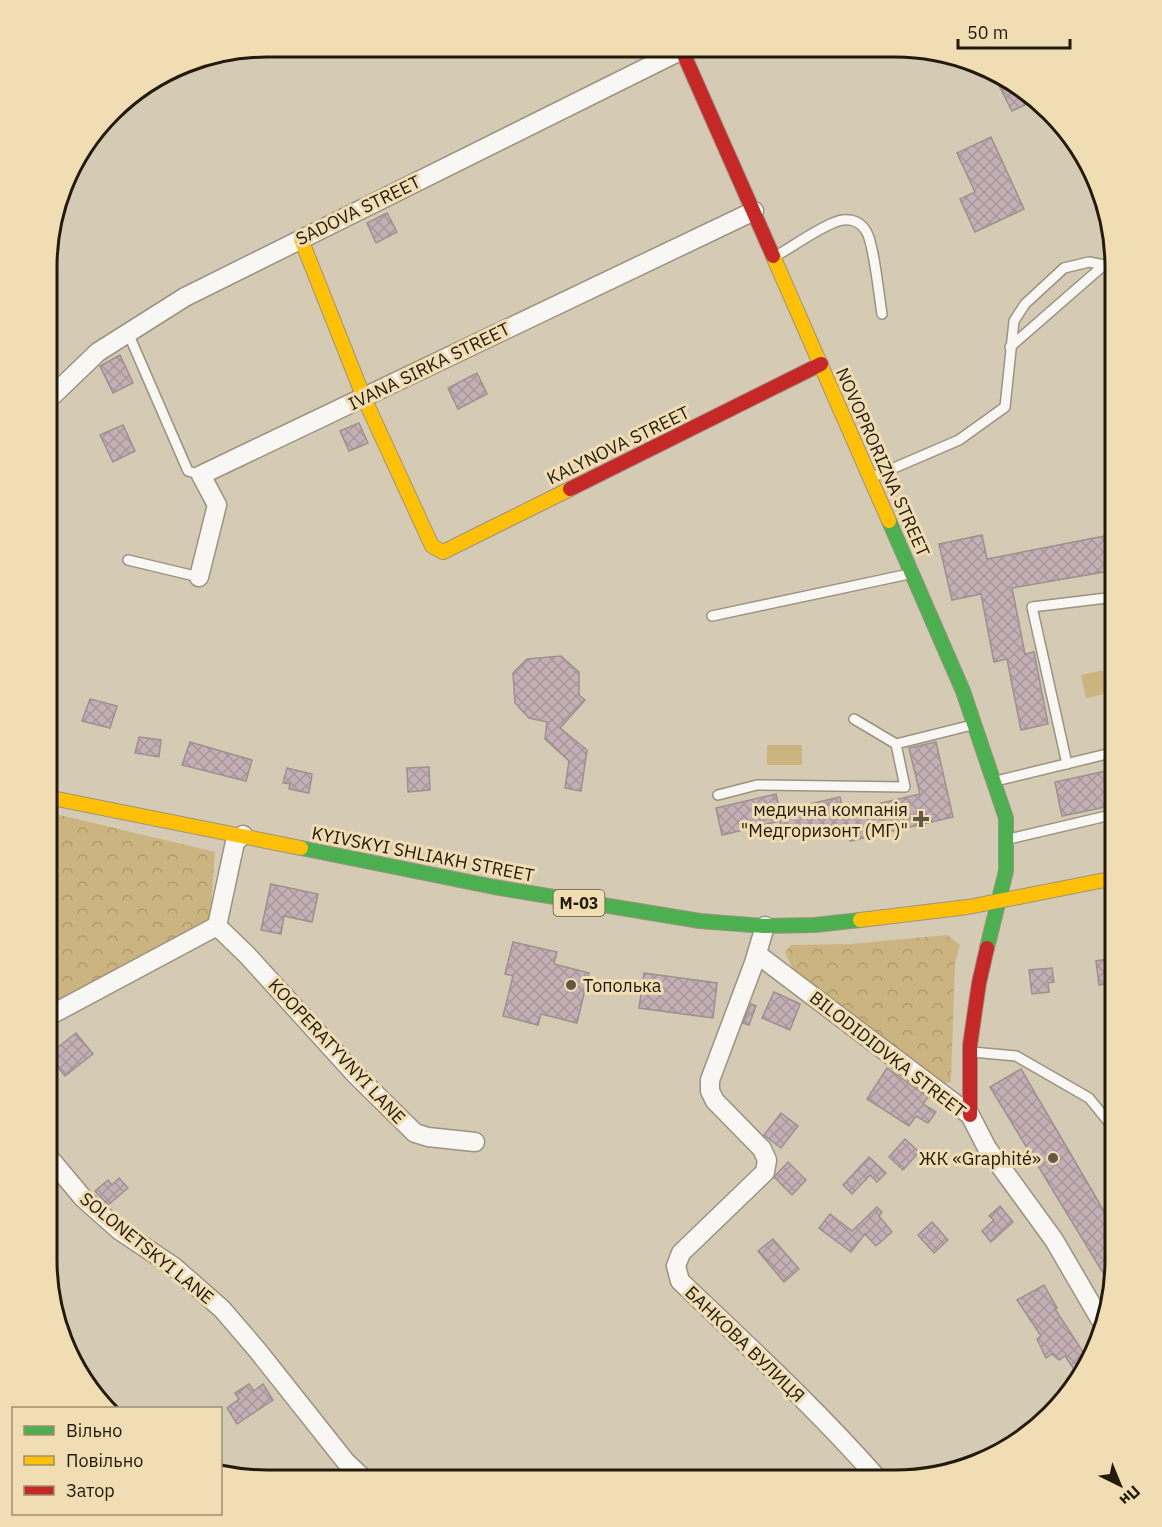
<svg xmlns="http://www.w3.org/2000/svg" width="1162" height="1527" viewBox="0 0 1162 1527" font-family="'IBM Plex Sans',sans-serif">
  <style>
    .grass { fill: #cbb47f }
    .park { fill: url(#park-crowns) }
    .building { fill: url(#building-cross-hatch); stroke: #9c918d; stroke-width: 1.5 }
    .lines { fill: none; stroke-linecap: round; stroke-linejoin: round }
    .lane-casing { stroke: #9b9381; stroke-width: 12 }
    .street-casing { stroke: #9b9381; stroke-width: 21 }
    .fast-casing { stroke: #9b9381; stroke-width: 16 }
    .slow-casing { stroke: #9b9381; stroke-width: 16 }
    .jam-casing { stroke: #9b9381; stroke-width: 16 }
    .lane { stroke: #f9f7f4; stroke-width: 9 }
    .street { stroke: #f9f7f4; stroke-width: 18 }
    .fast { stroke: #4caf50; stroke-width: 14 }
    .slow { stroke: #ffc107; stroke-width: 14 }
    .jam { stroke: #c62828; stroke-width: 14 }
    .poi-dot { fill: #615946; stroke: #f0ddb3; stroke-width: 2 }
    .labels { text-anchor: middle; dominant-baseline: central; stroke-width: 6; stroke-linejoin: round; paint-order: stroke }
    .shield { fill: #f0ddb3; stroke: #60553d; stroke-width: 1.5 }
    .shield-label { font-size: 16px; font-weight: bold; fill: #221b0b }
    .street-label { font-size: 18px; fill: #221b0b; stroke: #f0ddb3 }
    .poi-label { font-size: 18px; fill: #221b0b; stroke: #f0ddb3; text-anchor: end }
    .rim { fill: none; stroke: #221b0b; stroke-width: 3 }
  </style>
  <defs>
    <pattern id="park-crowns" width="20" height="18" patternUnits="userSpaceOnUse" patternTransform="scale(1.5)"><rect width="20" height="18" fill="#cbb47f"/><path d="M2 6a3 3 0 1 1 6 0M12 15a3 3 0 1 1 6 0" fill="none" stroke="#ae9a6c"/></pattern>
    <pattern id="building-cross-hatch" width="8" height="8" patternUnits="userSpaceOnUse" patternTransform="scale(1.5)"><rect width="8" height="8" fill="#c3afb5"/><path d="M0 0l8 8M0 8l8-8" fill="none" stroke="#a7969a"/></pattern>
  </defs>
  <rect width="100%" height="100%" fill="#d5cbb4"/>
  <g class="grass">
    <path d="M 1115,668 L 1115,692 L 1086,698 L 1081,675 Z"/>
    <rect x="767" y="745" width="35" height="20"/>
  </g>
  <g class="park">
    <path d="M 47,812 L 215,852 L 210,921 L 47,1007 Z"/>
    <path d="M 947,935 L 960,945 L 955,963 L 951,1082 L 940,1084 L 793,969 L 785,952 L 791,945 L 851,944 Z"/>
  </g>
  <g class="building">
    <path d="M 993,74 L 1018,84 L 1033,101 L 1012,111 Z"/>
    <path d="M 991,137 L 1024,209 L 975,232 L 960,199 L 975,192 L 957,153 Z"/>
    <path d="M 387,213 L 397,232 L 376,243 L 367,223 Z"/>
    <path d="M 120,355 L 133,383 L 113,393 L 100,366 Z"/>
    <path d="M 477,373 L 487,394 L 458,409 L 448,388 Z"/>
    <path d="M 359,423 L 368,443 L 349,451 L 340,431 Z"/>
    <path d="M 123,425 L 135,451 L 113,462 L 100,435 Z"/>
    <path d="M 1115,534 L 1115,570 L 1012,588 L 1025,654 L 1034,652 L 1048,724 L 1021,730 L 1007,659 L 994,662 L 981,594 L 952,600 L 939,544 L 982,535 L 987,559 Z"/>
    <path d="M 561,656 L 579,672 L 579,695 L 585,700 L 560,728 L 587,750 L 581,791 L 565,788 L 569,761 L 545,739 L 547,722 L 529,718 L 515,703 L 513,673 L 527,659 Z"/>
    <path d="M 90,699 L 117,706 L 110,728 L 82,721 Z"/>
    <path d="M 139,737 L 161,740 L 159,757 L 135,753 Z"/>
    <path d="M 190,742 L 252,760 L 246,781 L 182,765 Z"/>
    <path d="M 936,742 L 953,817 L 850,841 L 846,824 L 784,838 L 780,821 L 722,835 L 716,808 L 776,794 L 780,811 L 840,797 L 843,812 L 920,794 L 909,748 Z"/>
    <path d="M 429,767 L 430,790 L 408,792 L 407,768 Z"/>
    <path d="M 287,768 L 312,774 L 309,793 L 289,789 L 290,784 L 283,783 Z"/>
    <path d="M 1115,769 L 1115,805 L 1062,816 L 1055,782 Z"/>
    <path d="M 271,884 L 318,894 L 312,922 L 284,916 L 281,934 L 261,930 Z"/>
    <path d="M 513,942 L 557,952 L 554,964 L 589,973 L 577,1023 L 541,1014 L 538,1025 L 503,1016 L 513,976 L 505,974 Z"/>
    <path d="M 1115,958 L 1115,982 L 1099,985 L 1096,961 Z"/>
    <path d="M 1052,968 L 1054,982 L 1048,983 L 1049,992 L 1032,994 L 1029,970 Z"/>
    <path d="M 644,973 L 717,983 L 713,1018 L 639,1008 Z"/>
    <path d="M 774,992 L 800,1004 L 790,1030 L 762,1018 Z"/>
    <path d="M 751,1004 L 756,1006 L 749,1025 L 743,1023 Z"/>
    <path d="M 76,1033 L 93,1054 L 65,1076 L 48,1055 Z"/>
    <path d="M 887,1068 L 928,1097 L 923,1104 L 936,1112 L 928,1123 L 916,1116 L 909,1126 L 867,1099 Z"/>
    <path d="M 1021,1069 L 1115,1230 L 1115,1275 L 1111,1286 L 990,1087 Z"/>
    <path d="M 781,1113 L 798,1126 L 781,1148 L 764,1135 Z"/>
    <path d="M 905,1139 L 919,1152 L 903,1170 L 889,1157 Z"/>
    <path d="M 869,1157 L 886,1173 L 877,1182 L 870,1175 L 852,1194 L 843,1185 Z"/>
    <path d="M 788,1162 L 806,1180 L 792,1195 L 774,1177 Z"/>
    <path d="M 119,1178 L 128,1188 L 108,1205 L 95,1191 L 108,1180 L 112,1185 Z"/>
    <path d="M 1000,1206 L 1013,1222 L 991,1242 L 982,1231 L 994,1220 L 989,1216 Z"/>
    <path d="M 877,1207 L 882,1212 L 879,1216 L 892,1232 L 876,1246 L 865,1234 L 851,1252 L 819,1228 L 830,1214 L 852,1231 Z"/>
    <path d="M 932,1222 L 948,1240 L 934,1253 L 918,1235 Z"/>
    <path d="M 773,1239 L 799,1269 L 784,1282 L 758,1251 Z"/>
    <path d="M 1044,1285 L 1057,1308 L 1055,1309 L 1087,1358 L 1080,1378 L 1065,1356 L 1059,1360 L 1052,1354 L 1046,1358 L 1037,1339 L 1041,1336 L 1017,1300 Z"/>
    <path d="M 249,1384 L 254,1391 L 263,1384 L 273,1400 L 237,1424 L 227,1408 L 239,1399 L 235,1393 Z"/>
  </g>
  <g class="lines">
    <defs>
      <g id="lane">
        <path d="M 776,256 C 795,245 814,231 833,223 C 845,217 859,219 866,231 C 874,243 879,297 882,314"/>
        <path d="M 128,333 L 188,471 L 201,475"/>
        <path d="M 1010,347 L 1104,265"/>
        <path d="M 873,477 L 959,440 L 1005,407 L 1014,321 L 1025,304 L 1064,268 L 1089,262 L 1115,267"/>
        <path d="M 128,560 L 199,577"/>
        <path d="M 712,616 L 909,574"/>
        <path d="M 854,719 L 896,744"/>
        <path d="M 1067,764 L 1032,607 L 1115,597"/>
        <path d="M 996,781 L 1115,752"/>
        <path d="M 718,795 L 757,785 L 905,787 L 896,744 L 972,725"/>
        <path d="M 1009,839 L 1115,814"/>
        <path d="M 972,1052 L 1016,1056 L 1089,1098 L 1115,1130"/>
      </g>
      <g id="street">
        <path d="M 48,400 L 98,352 L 185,297 L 686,48"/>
        <path d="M 199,577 L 217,505 L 201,475 L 754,211"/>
        <path d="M 217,926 L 247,955 L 355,1074 L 415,1133 L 428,1137 L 475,1142"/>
        <path d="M 765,926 L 754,963 L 710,1080 L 710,1091 L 715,1101 L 762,1149 L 767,1160 L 765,1172 L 681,1253 L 676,1266 L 680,1281 C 748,1346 817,1409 879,1480"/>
        <path d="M 757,954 L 970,1115 L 987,1148 L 1054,1240 L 1100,1319"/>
        <path d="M 47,1017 L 217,926 L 235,842 L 243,835"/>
        <path d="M 47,1155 L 83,1198 L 119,1230 L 174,1267 L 222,1309 L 258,1351 L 346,1462 L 364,1479"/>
      </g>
      <g id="fast">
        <path d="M 889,521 L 963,691 L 1006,818 L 1006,871 L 987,948"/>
        <path d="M 301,848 L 494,887 L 700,921 L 765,926 L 815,925 L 860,920"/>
      </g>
      <g id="slow">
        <path d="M 301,239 L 364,398 L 432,546 L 443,552 L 570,489"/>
        <path d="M 773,256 L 889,521"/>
        <path d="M 47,797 L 301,848"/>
        <path d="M 860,920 L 968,907 L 1115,878"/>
      </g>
      <g id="jam">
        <path d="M 681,48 L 773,256"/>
        <path d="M 570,489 L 821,364"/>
        <path d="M 970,1115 L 970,1045 L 979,983 L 987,948"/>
      </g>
    </defs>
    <use href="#lane" class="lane-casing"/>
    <use href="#street" class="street-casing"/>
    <use href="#fast" class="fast-casing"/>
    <use href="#slow" class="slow-casing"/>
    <use href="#jam" class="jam-casing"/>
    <use href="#lane" class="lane"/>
    <use href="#street" class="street"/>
    <use href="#fast" class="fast"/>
    <use href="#slow" class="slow"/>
    <use href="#jam" class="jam"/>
  </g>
  <g class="poi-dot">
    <path d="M918 810h6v6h6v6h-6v6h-6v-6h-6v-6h6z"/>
    <circle cx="571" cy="985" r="6"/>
    <circle cx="1053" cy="1158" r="6"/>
  </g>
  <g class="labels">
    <rect class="shield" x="553.5" y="890" width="51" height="26" rx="4.5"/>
    <g class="shield-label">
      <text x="579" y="903">М-03</text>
    </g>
    <g class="street-label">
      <text transform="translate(358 210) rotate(-26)">SADOVA STREET</text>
      <text transform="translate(429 366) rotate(-26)">IVANA SIRKA STREET</text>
      <text transform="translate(618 445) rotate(-26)">KALYNOVA STREET</text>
      <text transform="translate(883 462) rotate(66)">NOVOPRORIZNA STREET</text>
      <text transform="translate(423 854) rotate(11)">KYIVSKYI SHLIAKH STREET</text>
      <text transform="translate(337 1051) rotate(47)">KOOPERATYVNYI LANE</text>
      <text transform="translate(888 1054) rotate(38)">BILODIDIDVKA STREET</text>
      <text transform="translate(147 1248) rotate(39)">SOLONETSKYI LANE</text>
      <text transform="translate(745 1344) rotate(44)">БАНКОВА ВУЛИЦЯ</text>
    </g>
    <g class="poi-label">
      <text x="908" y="809">медична компанія<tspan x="908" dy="21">"Медгоризонт (МГ)"</tspan></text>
      <text x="583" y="985" text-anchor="start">Тополька</text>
      <text x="1041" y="1158">ЖК «Graphité»</text>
    </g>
  </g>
  <path d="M0 0H1162V1527H0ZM267 57H895A210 210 0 0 1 1105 267V1260A210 210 0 0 1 895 1470H267A210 210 0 0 1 57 1260V267A210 210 0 0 1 267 57Z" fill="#f0ddb3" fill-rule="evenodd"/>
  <path class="rim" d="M267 57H895A210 210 0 0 1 1105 267V1260A210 210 0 0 1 895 1470H267A210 210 0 0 1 57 1260V267A210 210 0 0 1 267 57Z"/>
  <rect x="12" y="1407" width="210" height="108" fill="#f0ddb3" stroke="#9e8f70" stroke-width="1.5"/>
  <rect x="24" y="1426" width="30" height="9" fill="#4caf50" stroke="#9e8f70" stroke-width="1.5"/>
  <text x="66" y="1437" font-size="18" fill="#221b0b">Вільно</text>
  <rect x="24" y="1456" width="30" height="9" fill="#ffc107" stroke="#9e8f70" stroke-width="1.5"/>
  <text x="66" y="1467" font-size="18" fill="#221b0b">Повільно</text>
  <rect x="24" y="1486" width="30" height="9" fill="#c62828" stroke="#9e8f70" stroke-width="1.5"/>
  <text x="66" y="1497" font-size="18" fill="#221b0b">Затор</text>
  <g transform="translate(1120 1485) rotate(137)" stroke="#f0ddb3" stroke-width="4.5" paint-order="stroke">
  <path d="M0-4.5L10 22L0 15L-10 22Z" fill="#221b0b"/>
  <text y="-9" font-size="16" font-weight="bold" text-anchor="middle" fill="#221b0b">Пн</text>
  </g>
  <path d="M958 39v9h112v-9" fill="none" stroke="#221b0b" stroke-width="3"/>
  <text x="967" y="39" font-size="18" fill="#221b0b" stroke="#f0ddb3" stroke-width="4.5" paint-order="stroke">50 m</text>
</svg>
